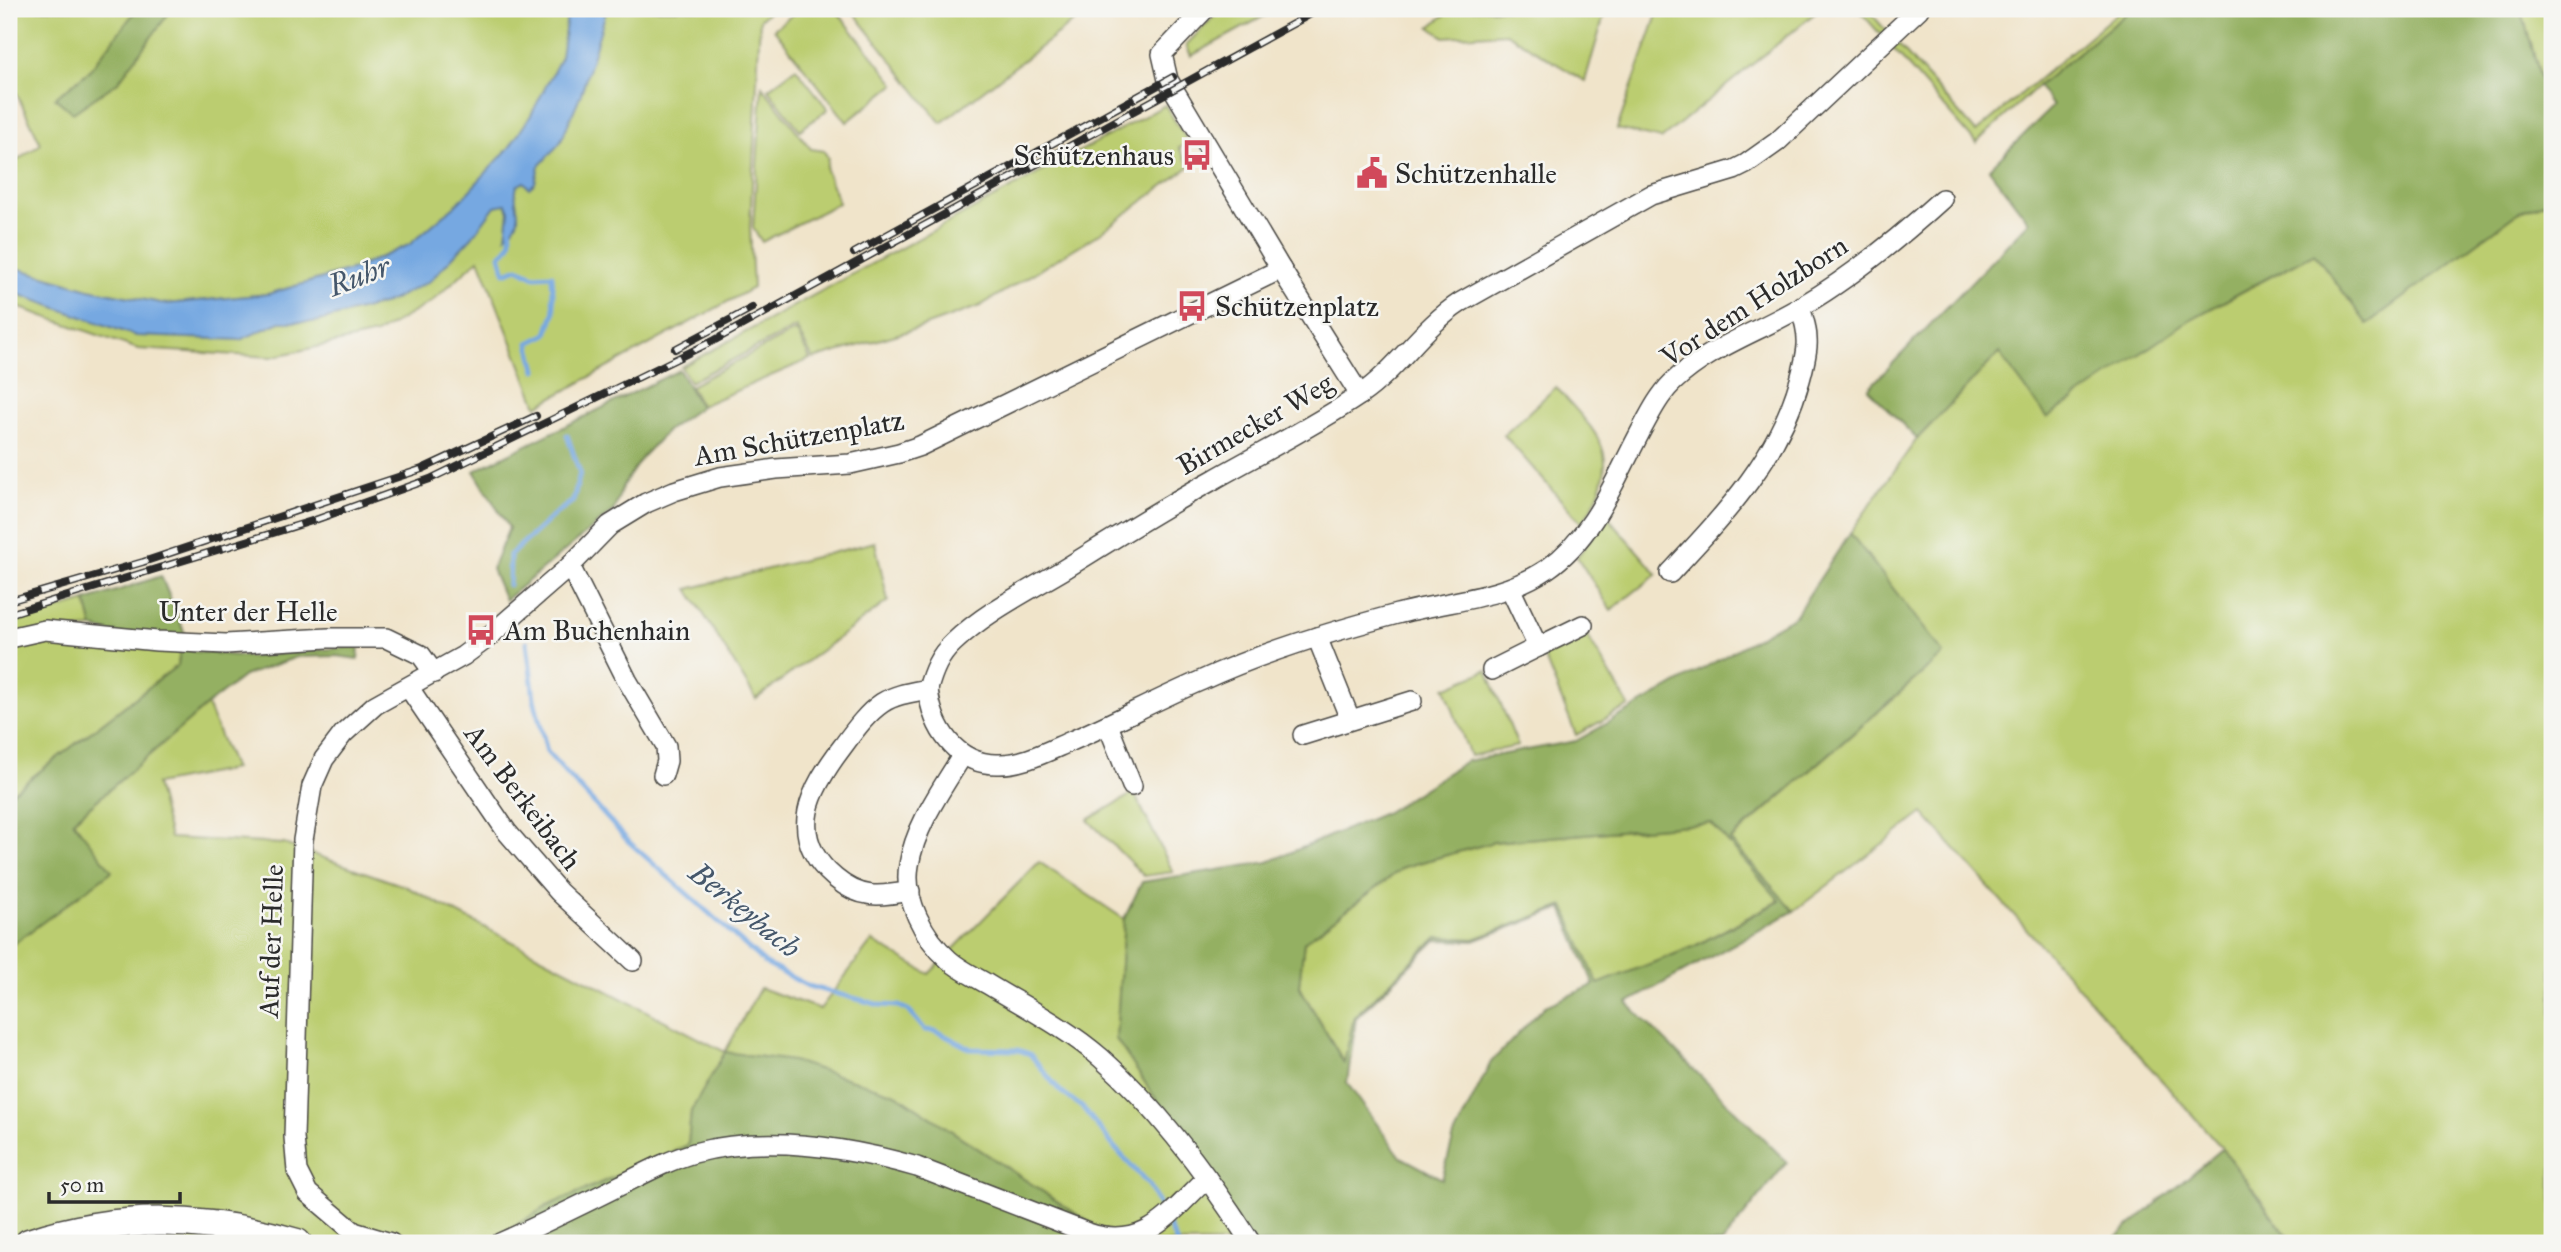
<svg xmlns="http://www.w3.org/2000/svg" width="2561" height="1252" viewBox="0 0 2561 1252" font-family="'IM FELL Great Primer',serif">
  <style>
    .green { fill: #bbcd70; stroke: #737c4e; stroke-width: 2 }
    .forest { fill: #94b062; stroke: #606e46; stroke-width: 2; fill-rule: evenodd }
    .water { fill: #76a8e1; stroke: #506a86; stroke-width: 2 }
    .lines { fill: none; stroke-linecap: round; stroke-linejoin: round }
    .stream { stroke: #76a8e1; stroke-width: 5 }
    .street-casing { stroke: #494743; stroke-width: 22 }
    .secondary-casing { stroke: #494743; stroke-width: 31 }
    .street { stroke: #fff; stroke-width: 19 }
    .secondary { stroke: #fff; stroke-width: 28 }
    .rail-casing { stroke: #2b2b2b; stroke-width: 8 }
    .rail { stroke: #f6f6f2; stroke-width: 5; stroke-dasharray: 16; stroke-linecap: butt }
    .labels { text-anchor: middle; dominant-baseline: central; stroke-width: 5; stroke-linejoin: round; paint-order: stroke }
    .poi-label { font-size: 28px; fill: #2b2b2b; stroke: #f6f6f2; text-anchor: start }
    .street-label { font-size: 28px; fill: #2b2b2b; stroke: #f6f6f2 }
    .water-label { font-size: 30px; font-style: italic; fill: #45576b; stroke: #f6f6f2 }
  </style>
  <rect width="100%" height="100%" fill="#f6f6f2"/>
  <filter id="ink" filterUnits="userSpaceOnUse"><feTurbulence type="fractalNoise" baseFrequency=".0143" numOctaves="2"/><feDisplacementMap in="SourceGraphic" scale="14" xChannelSelector="R" yChannelSelector="G"/><feConvolveMatrix kernelMatrix="1 2 1 2 8 2 1 2 1" color-interpolation-filters="sRGB"/></filter>
  <filter id="wash" filterUnits="userSpaceOnUse"><feTurbulence type="fractalNoise" baseFrequency=".00686" numOctaves="4" result="noise"/><feDisplacementMap in="SourceGraphic" scale="28" xChannelSelector="R" yChannelSelector="G"/><feGaussianBlur stdDeviation="1.57" result="paint"/><feColorMatrix in="noise" values="0 0 0 0 0 0 0 0 0 0 0 0 0 0 0 0 0 1.4 0 .05"/><feComposite in="paint" operator="in"/></filter>
  <g filter="url(#wash)">
    <rect width="100%" height="100%" fill="#f0e4ca"/>
    <g class="green">
      <path d="M 21,9 L 772,9 L 760,19 L 750,227 L 753,288 L 537,406 L 479,259 L 431,302 L 376,334 L 271,357 L 138,349 L 9,304 L 9,291 L 16,292 L 240,340 L 280,322 L 315,322 L 386,303 L 458,203 L 409,245 L 354,269 L 268,294 L 166,304 L 89,289 L 9,266 L 9,166 L 41,144 L 9,78 L 9,18 Z"/>
      <path d="M 800,9 L 835,9 L 895,84 L 847,122 L 774,29 Z"/>
      <path d="M 851,9 L 1090,9 L 941,123 Z"/>
      <path d="M 1221,9 L 1277,9 L 1191,56 L 1186,45 Z"/>
      <path d="M 1452,9 L 1606,9 L 1585,81 L 1506,33 L 1444,37 L 1430,27 Z"/>
      <path d="M 1659,9 L 1820,9 L 1661,139 L 1617,129 Z"/>
      <path d="M 1858,9 L 1867,9 L 1976,132 L 2122,9 L 2132,9 L 2038,86 L 1976,143 Z"/>
      <path d="M 2521,9 L 2552,9 L 2552,118 Z"/>
      <path d="M 796,68 L 828,109 L 800,130 L 768,89 Z"/>
      <path d="M 762,86 L 811,149 L 824,151 L 828,158 L 826,170 L 839,203 L 762,242 L 753,228 Z"/>
      <path d="M 1165,105 L 1189,143 L 1179,148 L 1190,166 L 1100,233 L 980,306 L 919,328 L 813,359 L 796,327 L 690,382 L 681,367 Z"/>
      <path d="M 2552,200 L 2552,1243 L 2284,1243 L 2288,1237 L 2222,1148 L 1923,813 L 1794,911 L 1730,841 L 1944,654 L 1850,533 L 1917,439 L 1999,353 L 2047,417 L 2189,320 L 2315,253 L 2519,212 Z"/>
      <path d="M 796,330 L 810,359 L 701,406 L 690,386 Z"/>
      <path d="M 1556,387 C 1603,440 1625,455 1582,524 L 1504,435 Z"/>
      <path d="M 1607,516 L 1657,574 L 1611,610 L 1577,557 Z"/>
      <path d="M 875,542 L 888,601 L 756,699 L 688,589 Z"/>
      <path d="M 86,601 L 93,628 L 9,634 L 9,624 Z"/>
      <path d="M 38,633 L 180,650 L 178,665 L 9,795 L 9,643 Z"/>
      <path d="M 1587,635 L 1629,706 L 1576,735 L 1543,654 Z"/>
      <path d="M 1487,670 L 1518,746 L 1470,756 L 1445,688 Z"/>
      <path d="M 207,705 L 234,769 L 156,784 L 170,838 L 284,844 L 407,887 L 725,1052 L 760,988 L 820,1009 L 872,941 L 929,974 L 1039,862 L 1124,919 L 1116,1039 L 1252,1243 L 1120,1243 L 896,1094 L 691,1111 L 688,1145 L 497,1237 L 436,1243 L 9,1243 L 9,947 L 111,871 L 73,821 Z"/>
      <path d="M 1134,793 L 1173,872 L 1144,876 L 1088,820 Z"/>
      <path d="M 1711,823 L 1780,900 L 1693,947 L 1597,985 L 1564,906 L 1474,939 L 1437,937 L 1354,1017 L 1345,1064 L 1299,986 L 1304,942 L 1404,867 L 1494,842 Z"/>
    </g>
    <g class="forest">
      <path d="M 137,9 L 172,9 L 118,82 L 73,113 L 55,98 L 88,72 Z"/>
      <path d="M 2132,9 L 2521,9 L 2552,118 L 2552,200 L 2519,212 L 2367,324 L 2314,253 L 2189,320 L 2047,418 L 1999,353 L 1917,439 L 1868,389 L 2029,222 L 1989,169 L 2053,106 L 2038,86 Z"/>
      <path d="M 679,370 L 700,407 L 668,430 L 643,456 L 623,485 L 614,510 L 505,600 L 492,569 L 509,528 L 474,471 Z"/>
      <path d="M 1850,533 L 1944,654 L 1730,840 L 1794,911 L 1627,1003 L 1787,1162 L 1722,1243 L 1252,1243 L 1116,1039 L 1124,919 L 1142,882 L 1268,862 L 1387,812 L 1466,761 L 1576,741 L 1795,616 ZM 1711,823 L 1780,901 L 1693,947 L 1598,984 L 1564,906 L 1474,939 L 1437,937 L 1354,1017 L 1344,1063 L 1299,986 L 1304,942 L 1404,867 L 1494,842 ZM 1562,908 L 1594,985 L 1545,1006 L 1491,1062 L 1454,1136 L 1442,1179 L 1401,1157 L 1347,1083 L 1356,1018 L 1436,940 L 1474,941 Z"/>
      <path d="M 161,576 L 192,651 L 251,657 L 359,646 L 358,659 L 337,656 L 297,657 L 244,676 L 207,705 L 73,821 L 112,871 L 9,947 L 9,795 L 178,665 L 180,650 L 93,628 L 86,601 Z"/>
      <path d="M 725,1052 L 793,1061 L 896,1094 L 1120,1243 L 436,1243 L 497,1237 L 547,1206 L 688,1145 L 691,1111 Z"/>
      <path d="M 2222,1149 L 2288,1237 L 2284,1243 L 2109,1243 Z"/>
    </g>
    <path class="water" d="M 568,9 L 606,9 L 606,12 L 581,94 L 560,143 L 539,166 L 535,183 L 529,188 L 524,182 L 517,186 C 510,206 530,216 506,236 L 509,211 L 506,204 L 495,206 L 472,237 L 430,281 L 386,303 L 315,322 L 280,322 L 240,340 L 136,336 L 9,291 L 9,266 L 89,289 L 166,304 L 268,294 L 354,269 L 409,245 L 459,202 L 509,148 L 531,115 L 561,57 Z"/>
    <g class="lines">
      <g class="stream">
        <path d="M 510,227 C 512,241 512,247 500,255 L 505,273 L 518,268 L 533,276 L 552,275 L 554,313 L 547,334 L 529,343 L 536,370"/>
        <path d="M 509,585 L 510,555 L 555,514 L 573,501 L 580,473 L 567,435"/>
        <path d="M 527,642 L 534,699 L 547,752 L 629,842 L 766,964 L 808,986 L 880,1005 L 899,1006 L 908,1010 L 925,1030 L 936,1031 L 971,1049 L 1018,1050 L 1030,1054 L 1059,1090 L 1083,1108 L 1115,1148 L 1149,1185 L 1177,1243"/>
      </g>
    </g>
  </g>
  <g filter="url(#ink)">
    <g class="lines">
      <defs>
        <g id="street">
          <path d="M 1205,9 L 1162,54 L 1168,80 L 1281,269 L 1360,395"/>
          <path d="M 570,566 L 627,680 L 666,746 L 667,761 L 663,775"/>
          <path d="M 1670,573 C 1724,515 1778,459 1800,380 C 1808,351 1811,337 1800,308"/>
          <path d="M 1510,588 L 1538,647 L 1583,625"/>
          <path d="M 1317,637 L 1350,719"/>
          <path d="M 9,638 L 45,630 L 157,641 L 226,644 L 328,638 L 386,638 L 421,655 L 434,673"/>
          <path d="M 1492,670 L 1538,647"/>
          <path d="M 409,688 L 507,832 L 559,892 L 633,961"/>
          <path d="M 928,689 C 932,727 955,764 997,764 C 1022,765 1046,752 1069,742 C 1113,723 1156,700 1200,681 C 1263,652 1330,632 1397,614 C 1446,601 1503,599 1547,569 C 1596,535 1616,476 1644,425 C 1652,410 1660,395 1672,383 C 1709,347 1759,332 1802,306 C 1853,276 1898,239 1942,199"/>
          <path d="M 1108,725 L 1132,786"/>
          <path d="M 1303,735 L 1412,701"/>
          <path d="M 962,756 C 942,789 915,826 909,865 C 903,899 924,938 949,960 C 960,970 976,977 989,985 C 1027,1008 1068,1029 1101,1058 C 1160,1110 1209,1177 1251,1243"/>
          <path d="M 910,891 C 879,897 860,899 835,878 C 784,835 811,788 843,746 C 854,731 867,713 882,703 C 896,694 913,692 928,689 C 933,671 939,656 953,643 C 984,613 1026,592 1063,570 C 1113,539 1162,508 1213,480 C 1262,452 1313,427 1360,395 C 1398,369 1421,328 1461,302 L 1651,195 L 1734,170 L 1746,164 L 1777,142 L 1919,9"/>
          <path d="M 391,1243 L 354,1232 L 308,1193 L 297,1171 L 294,1137 L 303,840 L 312,786 L 324,759 L 343,734 L 375,705 L 463,656 L 486,639 L 570,566 L 610,525 L 646,503 L 674,491 L 720,477 L 776,469 L 850,464 L 899,453 L 920,446 L 1281,269"/>
          <path d="M 500,1243 C 541,1225 581,1205 621,1185 C 645,1173 669,1160 694,1153 C 766,1134 847,1147 917,1167 L 1088,1233 C 1145,1252 1169,1214 1207,1178"/>
        </g>
        <path id="secondary" d="M 29,1243 C 121,1213 205,1216 297,1243"/>
      </defs>
      <use href="#street" class="street-casing"/>
      <use href="#secondary" class="secondary-casing"/>
      <use href="#street" class="street"/>
      <use href="#secondary" class="secondary"/>
      <defs>
        <g id="rail">
          <path d="M 854,253 L 1173,77"/>
          <path d="M 675,349 L 752,308"/>
          <path d="M 9,601 L 143,562 L 422,469 L 536,416"/>
          <path d="M 9,614 L 315,520 L 430,479 L 715,340 L 1320,9"/>
        </g>
      </defs>
      <use href="#rail" class="rail-casing"/>
      <use href="#rail" class="rail"/>
    </g>
  </g>
  <defs>
    <symbol id="bus-bare" viewBox="-9 -9 18 18"><path d="M-5-6H5V4H4V6H2V4H-2V6H-4V4H-5ZM-3.5-4V0h7V-4ZM-3.5 1.2v1.5H-2V1.2ZM2 1.2v1.5H3.5V1.2Z" fill="#d1495b" stroke="#f6f6f2" stroke-width="2.5" paint-order="stroke"/></symbol>
    <symbol id="civic-bare" viewBox="-9 -9 18 18"><path d="M-.6-6.5H3V-4.5H.6V-3L4-1V1h2V6H-6V1h2V-1L-.6-3ZM-1.2 2.5V6h2.4V2.5Z" fill="#d1495b" stroke="#f6f6f2" stroke-width="2.5" paint-order="stroke"/></symbol>
  </defs>
  <g fill-rule="evenodd">
    <use href="#bus-bare" x="1175" y="133" width="44" height="44"/>
    <use href="#civic-bare" x="1350" y="151" width="44" height="44"/>
    <use href="#bus-bare" x="1170" y="284" width="44" height="44"/>
    <use href="#bus-bare" x="459" y="608" width="44" height="44"/>
  </g>
  <g class="labels">
    <g class="poi-label">
      <text x="1174" y="155" text-anchor="end">Schützenhaus</text>
      <text x="1395" y="173">Schützenhalle</text>
      <text x="1215" y="306">Schützenplatz</text>
      <text x="504" y="630">Am Buchenhain</text>
    </g>
    <g class="street-label">
      <text transform="translate(1754 301) rotate(-33)">Vor dem Holzborn</text>
      <text transform="translate(1255 424) rotate(-30)">Birmecker Weg</text>
      <text transform="translate(799 438) rotate(-10)">Am Schützenplatz</text>
      <text x="248" y="611">Unter der Helle</text>
      <text transform="translate(523 797) rotate(53)">Am Berkeibach</text>
      <text transform="translate(271 941) rotate(-88)">Auf der Helle</text>
    </g>
    <g class="water-label">
      <text transform="translate(359 276) rotate(-21)">Ruhr</text>
      <text transform="translate(745 910) rotate(39)">Berkeybach</text>
    </g>
  </g>
  <rect width="2561" height="1252" fill="none" stroke="#f6f6f2" stroke-width="35"/>
  <path d="M49 1192v10h131v-10" fill="none" stroke="#2b2b2b" stroke-width="3.5"/>
  <text x="60" y="1192" font-size="21" fill="#2b2b2b" stroke="#f6f6f2" stroke-width="5" paint-order="stroke">50 m</text>
</svg>
